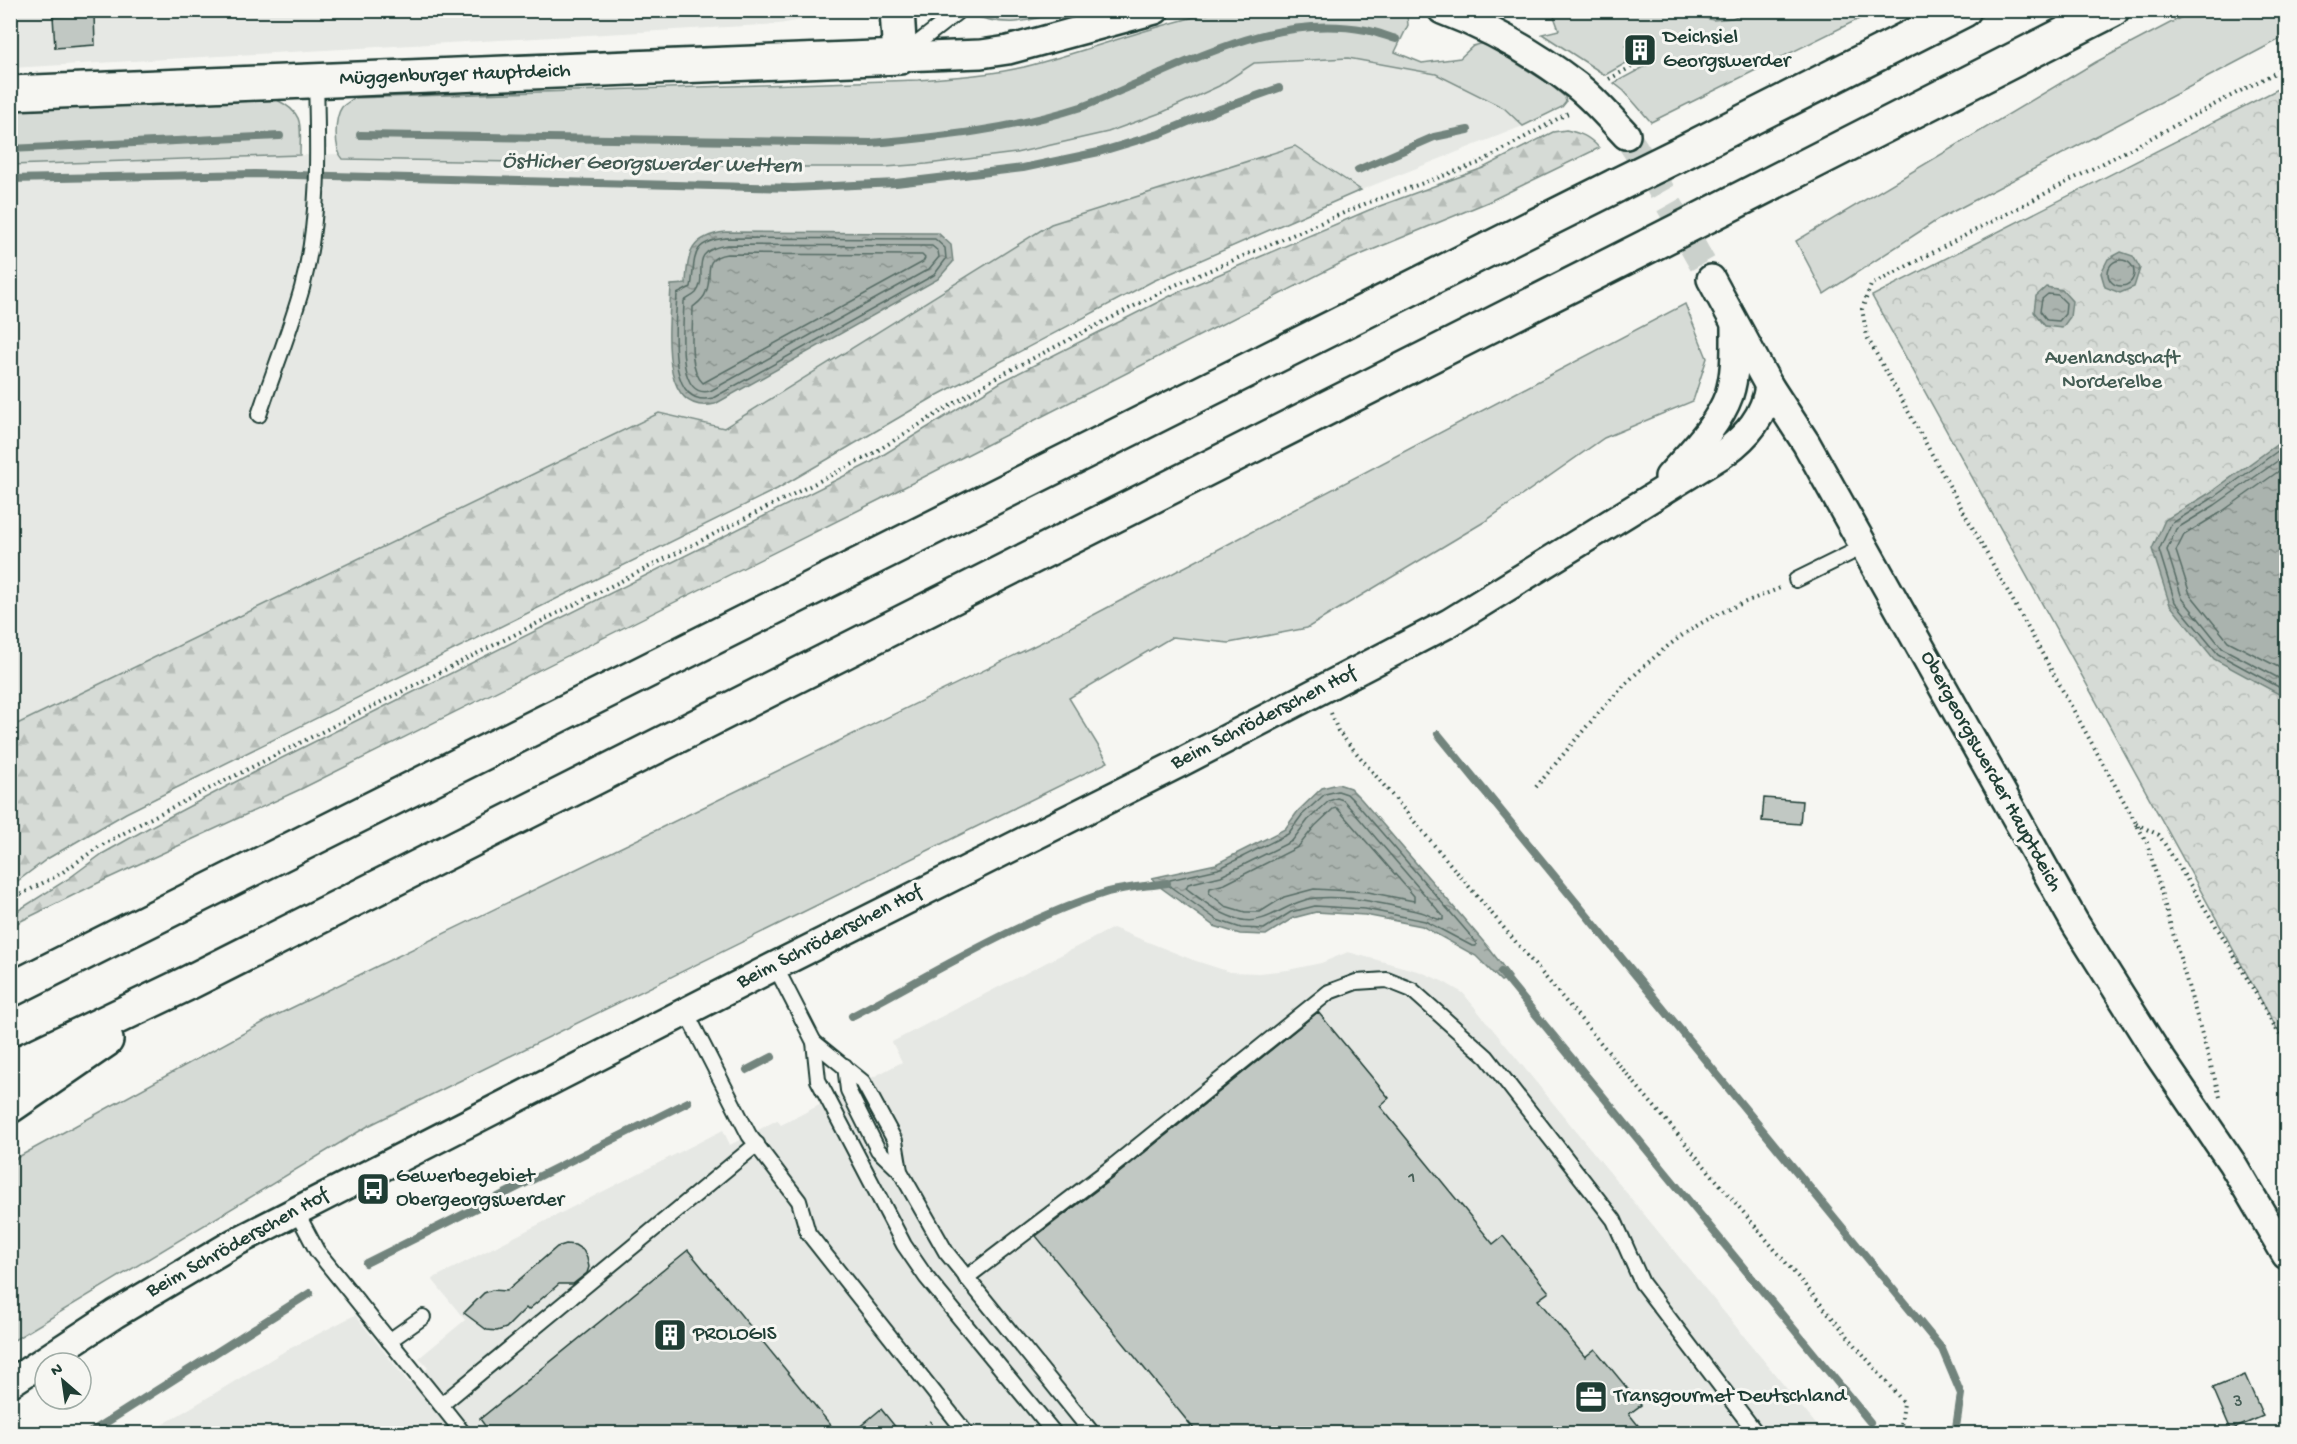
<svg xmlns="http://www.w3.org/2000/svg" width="2297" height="1444" viewBox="0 0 2297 1444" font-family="'Gochi Hand',sans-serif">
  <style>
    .built { fill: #e6e8e4 }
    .green { fill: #d6dbd6; stroke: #7a8c85; stroke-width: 1.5 }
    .forest { fill: url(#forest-firs); stroke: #7a8c85; stroke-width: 1.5 }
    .park { fill: url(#park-crowns); stroke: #7a8c85; stroke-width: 1.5 }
    .water { fill: url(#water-ripples); stroke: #72847d; stroke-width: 1.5 }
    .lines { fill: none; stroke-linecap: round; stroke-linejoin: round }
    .shore { stroke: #576c65; stroke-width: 1.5 }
    .stream { stroke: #72847d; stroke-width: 8 }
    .building { fill: #c1c8c3; stroke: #1f3d34; stroke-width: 1.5 }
    .minor-tunnel { stroke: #cbd1cc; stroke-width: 27; stroke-dasharray: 27 14; stroke-linecap: butt }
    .service-casing { stroke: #1f3d34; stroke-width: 18 }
    .minor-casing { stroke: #1f3d34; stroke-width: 32 }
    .tertiary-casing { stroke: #1f3d34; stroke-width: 38 }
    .motorway-casing { stroke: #1f3d34; stroke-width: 38 }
    .path { stroke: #1f3d34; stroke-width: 4; stroke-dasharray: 1.5 4.5; stroke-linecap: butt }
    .service { stroke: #f6f6f2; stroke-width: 14 }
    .minor { stroke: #f6f6f2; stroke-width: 27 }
    .tertiary { stroke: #f6f6f2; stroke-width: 33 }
    .motorway { stroke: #f6f6f2; stroke-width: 33 }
    .motorway-bridge-casing { stroke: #1f3d34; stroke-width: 38; stroke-linecap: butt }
    .motorway-bridge { stroke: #f6f6f2; stroke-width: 33 }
    .labels { text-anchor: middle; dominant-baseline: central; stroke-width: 6; stroke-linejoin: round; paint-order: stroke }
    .number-label { font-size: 18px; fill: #486058 }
    .poi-label { font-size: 21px; fill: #1f3d34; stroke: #f6f6f2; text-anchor: start }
    .street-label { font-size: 21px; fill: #1f3d34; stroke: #f6f6f2 }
    .park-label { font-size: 21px; fill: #445d54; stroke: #f6f6f2 }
    .water-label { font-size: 22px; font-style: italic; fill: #425a52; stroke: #f6f6f2 }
  </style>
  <defs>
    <pattern id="forest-firs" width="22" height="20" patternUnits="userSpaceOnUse" patternTransform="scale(1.5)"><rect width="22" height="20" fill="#d6dbd6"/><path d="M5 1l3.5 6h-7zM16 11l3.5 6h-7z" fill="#b7bdb8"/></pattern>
    <pattern id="park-crowns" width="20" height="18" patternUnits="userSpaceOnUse" patternTransform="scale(1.5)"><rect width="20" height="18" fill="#d6dbd6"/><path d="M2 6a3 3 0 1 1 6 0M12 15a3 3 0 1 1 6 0" fill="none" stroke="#b7bdb8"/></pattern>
    <pattern id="water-ripples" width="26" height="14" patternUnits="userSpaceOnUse" patternTransform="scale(1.5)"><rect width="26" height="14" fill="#aab3ae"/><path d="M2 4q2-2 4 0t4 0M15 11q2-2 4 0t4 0" fill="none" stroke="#8a938e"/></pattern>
  </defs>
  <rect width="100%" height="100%" fill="#f6f6f2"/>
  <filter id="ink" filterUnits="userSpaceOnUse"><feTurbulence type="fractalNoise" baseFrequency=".0167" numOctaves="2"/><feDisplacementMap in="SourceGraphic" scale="12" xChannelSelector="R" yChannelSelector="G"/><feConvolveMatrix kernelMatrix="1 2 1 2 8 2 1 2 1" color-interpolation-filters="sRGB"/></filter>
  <g filter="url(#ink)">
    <g class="built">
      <path d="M 10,11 L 823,11 L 801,20 L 779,24 L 11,68 Z"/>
      <path d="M 1348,58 L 1436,74 L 1504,108 L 1523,126 L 1361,190 L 1295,146 L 1051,224 L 724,428 L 659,413 L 11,727 L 11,165 L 339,154 L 343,159 L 802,167 L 885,167 L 927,164 L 1016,153 L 1108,132 L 1163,112 L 1219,86 L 1254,63 Z"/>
      <path d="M 1113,928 L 1193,960 L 1230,972 L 1259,973 L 1288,970 L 1321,963 L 1348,952 L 1421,972 L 1442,981 L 1463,993 L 1823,1433 L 147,1434 L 285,1351 L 355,1315 L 409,1383 L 428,1368 L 419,1358 L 465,1320 L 432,1279 L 723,1130 L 730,1145 L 777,1120 L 781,1125 L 902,1062 L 892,1042 Z"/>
    </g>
    <g class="green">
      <path d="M 972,10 L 1064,10 L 1064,11 C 1026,22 1007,28 969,14 Z"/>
      <path d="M 1224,10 L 1382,10 L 1407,16 L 1408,25 L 1395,52 L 1422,63 L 1460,58 L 1473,46 L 1484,43 L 1548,83 L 1565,97 L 1566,102 L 1562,107 L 1523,126 L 1504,108 L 1436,74 L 1348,58 L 1254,63 L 1219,86 L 1163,112 L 1108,132 L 1016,153 L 927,164 L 885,167 L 802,167 L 343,159 C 334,150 334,118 342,107 C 345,104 350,101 354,98 L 918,80 C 953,77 989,75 1024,67 C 1091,50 1156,24 1224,10 Z"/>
      <path d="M 2195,10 L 2286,11 L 2286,36 L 1939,219 L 1824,294 L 1796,241 L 2096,62 Z"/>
      <path d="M 1552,11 L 1680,11 L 1713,20 L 1732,18 L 1752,11 L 1875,11 L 1651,122 L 1624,91 L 1614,83 L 1655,61 L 1655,47 L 1642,36 L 1626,46 L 1633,59 L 1605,75 L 1542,34 L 1559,30 Z"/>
      <path d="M 277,100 C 306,114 300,127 300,155 L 11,165 L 11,110 Z"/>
      <path d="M 1685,304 L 1707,358 L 1693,401 L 1604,438 L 1484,522 L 1307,628 L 1229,643 L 1172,637 L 1069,698 L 1108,762 L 368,1126 L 11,1342 L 11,1161 L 275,1016 L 1044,641 Z"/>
    </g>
    <g class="forest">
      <path d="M 1566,130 C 1580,133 1589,136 1599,148 L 1488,202 L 1343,262 L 877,501 L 301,789 L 98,883 L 11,926 L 11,915 L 68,879 L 102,854 L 150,827 L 258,770 L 870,463 L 1001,382 L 1178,292 L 1369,210 L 1483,168 L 1553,132 Z"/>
      <path d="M 1295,146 L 1361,190 L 1153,281 L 934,397 L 777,489 L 126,813 L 47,859 L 11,886 L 11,727 L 659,413 L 724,428 L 1051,224 Z"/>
    </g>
    <path class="park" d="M 2286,85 L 2286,1045 L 1872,296 Z"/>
    <g class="water">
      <path d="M 726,232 L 938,233 L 951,245 L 953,262 L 938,279 L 715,404 C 656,417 670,320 671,285 L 686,284 C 687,253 691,236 726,232 Z"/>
      <path d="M 2121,252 L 2133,256 L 2140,268 L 2134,287 L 2120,293 L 2105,287 L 2101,273 L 2108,259 Z"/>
      <path d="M 2046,287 L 2062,290 L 2072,301 L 2070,317 L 2062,328 L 2045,326 L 2034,312 L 2036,296 Z"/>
      <path d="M 2286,438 L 2286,698 L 2214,659 L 2170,605 L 2152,549 L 2165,520 L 2208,494 Z"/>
      <path d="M 1338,784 L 1350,788 L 1361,799 L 1488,947 L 1511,977 L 1501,981 L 1476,956 L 1422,926 L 1365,915 L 1316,912 L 1293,918 L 1266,935 L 1240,934 L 1214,926 L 1156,884 L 1152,878 L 1216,864 L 1285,829 L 1298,811 L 1322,788 Z"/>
    </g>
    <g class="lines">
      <g class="shore">
        <path d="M 726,238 L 935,239 L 945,248 L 946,259 L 934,275 L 713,398 C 664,410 676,321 677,294 L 691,287 C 696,258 689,242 726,238 Z"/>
        <path d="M 727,245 L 932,246 L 938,251 L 939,257 L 929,269 L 710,391 C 674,400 684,321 684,301 C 688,298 693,296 696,293 C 710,275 685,251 727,245 Z"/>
        <path d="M 727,254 L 922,255 L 925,258 L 923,262 L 703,383 C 687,368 693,328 693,307 C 698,303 704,299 706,292 C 714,275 700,258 727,254 Z"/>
        <circle cx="2121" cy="273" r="13"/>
        <path d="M 2048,294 L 2058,295 L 2066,303 L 2065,314 L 2059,321 L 2047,320 L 2040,311 L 2042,299 Z"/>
        <path d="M 2286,445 L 2211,499 L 2171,524 L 2159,550 L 2175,602 L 2218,654 L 2286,691"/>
        <path d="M 2286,455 L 2215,505 L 2176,529 L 2167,550 L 2182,598 L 2222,648 L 2286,682"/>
        <path d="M 2286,466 L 2220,513 L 2184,535 L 2176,551 L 2190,594 L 2228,641 L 2286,671"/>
        <path d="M 1338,791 L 1347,794 L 1357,804 L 1476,942 L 1476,946 L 1472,946 L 1425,921 L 1365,909 L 1315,906 L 1291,912 L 1264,929 L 1241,928 L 1217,920 L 1168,885 L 1170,880 L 1218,869 L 1288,834 L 1302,815 L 1325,794 Z"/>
        <path d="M 1337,798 L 1343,800 L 1351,809 L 1443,916 L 1443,920 C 1435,920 1429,914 1421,912 C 1387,905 1351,895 1316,898 C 1288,900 1269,925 1242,920 C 1221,916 1203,901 1186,888 L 1188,884 L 1221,876 L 1292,841 L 1308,820 L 1329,801 Z"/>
        <path d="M 1337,808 L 1414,896 L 1414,901 L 1368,892 L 1314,889 L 1284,897 L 1260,912 L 1245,912 L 1225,906 L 1209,893 L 1210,888 L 1225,884 L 1298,847 L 1315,826 L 1333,809 Z"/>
      </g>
      <g class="stream">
        <path d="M 360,135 L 871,143 C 943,137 1013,129 1081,107 C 1098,101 1115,93 1131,86 C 1206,54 1282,14 1366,30 C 1376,32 1386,36 1396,39"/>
        <path d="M 10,149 L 280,136"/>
        <path d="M 1358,170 L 1434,137 L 1468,130"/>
        <path d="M 10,179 L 255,174 L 793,188 L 896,183 L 1023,168 L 1099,152 L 1159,134 L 1217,110 L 1279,88"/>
        <path d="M 1438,734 L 1942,1349 L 1961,1394 L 1955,1434"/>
        <path d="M 1501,972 L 1870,1422"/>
        <path d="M 852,1016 C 934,973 1019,920 1108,892 C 1127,887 1148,886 1167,883"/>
        <path d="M 747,1070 L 772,1057"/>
        <path d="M 366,1263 L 688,1102"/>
        <path d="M 88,1434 L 310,1293"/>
      </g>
    </g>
    <g class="building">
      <path d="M 94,14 L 95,45 L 55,48 L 53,16 Z"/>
      <path d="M 1764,798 L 1802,801 L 1800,824 L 1762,821 Z"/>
      <path d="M 1318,1012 L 1389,1098 L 1380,1106 L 1493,1244 L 1503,1236 L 1549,1292 L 1538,1300 L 1585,1357 L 1595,1349 L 1641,1405 L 1629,1414 L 1645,1434 L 1198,1434 L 1036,1236 L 1118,1174 Z"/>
      <path d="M 566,1244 L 575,1245 L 583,1250 L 587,1258 L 589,1267 L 587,1273 L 573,1284 L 559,1284 L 528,1310 L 526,1308 L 506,1328 L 497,1331 L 487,1330 L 464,1313 L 484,1293 L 492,1290 L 506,1291 L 557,1247 Z"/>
      <path d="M 688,1250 L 838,1434 L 491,1434 L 480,1419 Z"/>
      <path d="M 2245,1375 L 2263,1416 L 2231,1430 L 2213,1388 Z"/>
      <path d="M 881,1409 L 901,1434 L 851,1434 Z"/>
    </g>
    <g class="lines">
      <path class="minor-tunnel" d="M 1626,135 L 1657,183 L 1711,279"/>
      <defs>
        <g id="service">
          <path d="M 905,53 L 960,10"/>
          <path d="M 259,415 C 273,373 290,331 302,288 C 320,221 318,151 316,82"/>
          <path d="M 1796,580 L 1863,547"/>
          <path d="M 775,966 L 814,1042 L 818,1080 L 904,1245 L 926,1277 L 1055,1434"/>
          <path d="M 686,1012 L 749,1135 L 799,1201 L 808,1233 L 967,1434"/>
          <path d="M 814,1042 L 863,1082 L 895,1141 L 900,1171 L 946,1252 L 1093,1434"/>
          <path d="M 845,1066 L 848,1090 L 878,1150 L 900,1171"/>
          <path d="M 296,1211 L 317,1251 L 441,1405"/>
          <path d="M 966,1278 L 1112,1167 L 1329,992 L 1356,982 L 1387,980 L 1412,990 L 1487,1057 L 1614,1220 L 1642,1283 L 1757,1434"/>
          <path d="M 389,1341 L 423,1317"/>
          <path d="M 464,1434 L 441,1405 L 757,1144"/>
        </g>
        <g id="minor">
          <path d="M 1442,10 C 1490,28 1536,54 1576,85 C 1594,99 1610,118 1626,135"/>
          <path d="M 900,57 L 981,54 L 1008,50 L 1155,10"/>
          <path d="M 1711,279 L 1769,386 L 1806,443 L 2075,923 L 2155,1050 L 2232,1163 L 2286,1255"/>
          <path d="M 1669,477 C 1690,453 1718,426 1729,395 C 1736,373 1735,349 1735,326"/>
          <path d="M 10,1383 L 115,1314 L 234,1243 L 775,966 L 1180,763 L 1449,623 L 1724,453 C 1747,436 1765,416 1769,386"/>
        </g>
        <path id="tertiary" d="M 10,93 L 900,57 L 897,10"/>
        <g id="motorway">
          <path d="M 1678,155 L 1964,10"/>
          <path d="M 1711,214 L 2112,10"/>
          <path d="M 10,990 L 1617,185"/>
          <path d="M 10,1068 L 186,984 L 1650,245"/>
          <path d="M 10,1106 L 106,1040"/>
        </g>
      </defs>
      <use href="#service" class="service-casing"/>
      <use href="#minor" class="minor-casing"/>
      <use href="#tertiary" class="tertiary-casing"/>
      <use href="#motorway" class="motorway-casing"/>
      <g class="path">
        <path d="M 1609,79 L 1652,56"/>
        <path d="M 1331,713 L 1338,731 L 1904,1403 L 1900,1434"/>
        <path d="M 1536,787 C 1582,733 1628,671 1689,631 C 1716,612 1749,601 1780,588"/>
        <path d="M 2136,824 L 2159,835 L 2226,942 L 2286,1046"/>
        <path d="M 10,900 L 60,874 L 97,848 L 147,820 L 867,457 L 997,377 L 1173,286 L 1367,203 L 1479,163 L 1568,113"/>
        <path d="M 2220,1097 L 2147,843 L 1867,337 L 1862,309 L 1871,285 L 2286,67"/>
        <path d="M 916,1434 L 932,1421"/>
      </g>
      <use href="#service" class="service"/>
      <use href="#minor" class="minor"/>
      <use href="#tertiary" class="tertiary"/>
      <use href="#motorway" class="motorway"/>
      <defs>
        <g id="motorway-bridge">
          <path d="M 1617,185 L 1678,155"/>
          <path d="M 1650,245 L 1711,214"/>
        </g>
      </defs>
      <use href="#motorway-bridge" class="motorway-bridge-casing"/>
      <use href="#motorway-bridge" class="motorway-bridge"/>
    </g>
  </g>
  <defs>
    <symbol id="building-square" viewBox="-11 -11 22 22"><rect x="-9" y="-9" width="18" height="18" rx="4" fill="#1f3d34" stroke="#f6f6f2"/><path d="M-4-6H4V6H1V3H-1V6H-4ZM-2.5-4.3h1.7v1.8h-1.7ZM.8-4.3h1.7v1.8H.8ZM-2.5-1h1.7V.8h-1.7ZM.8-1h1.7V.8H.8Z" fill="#fff"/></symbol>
    <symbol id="bus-square" viewBox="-11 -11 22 22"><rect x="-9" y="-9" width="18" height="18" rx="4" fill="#1f3d34" stroke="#f6f6f2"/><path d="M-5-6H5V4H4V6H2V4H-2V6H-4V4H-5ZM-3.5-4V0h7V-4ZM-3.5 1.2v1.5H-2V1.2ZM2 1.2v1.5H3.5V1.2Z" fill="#fff"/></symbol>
    <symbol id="office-square" viewBox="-11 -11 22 22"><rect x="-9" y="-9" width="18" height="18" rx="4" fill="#1f3d34" stroke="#f6f6f2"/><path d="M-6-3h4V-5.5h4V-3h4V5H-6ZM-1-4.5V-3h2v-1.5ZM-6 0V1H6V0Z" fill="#fff"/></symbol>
  </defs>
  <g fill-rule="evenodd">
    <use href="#building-square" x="1621" y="31" width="38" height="38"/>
    <use href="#bus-square" x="354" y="1170" width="38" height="38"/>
    <use href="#building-square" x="651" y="1316" width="38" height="38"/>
    <use href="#office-square" x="1572" y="1378" width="38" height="38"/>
  </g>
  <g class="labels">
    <g class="number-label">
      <text x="1412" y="1178">1</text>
      <text x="2238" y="1402">3</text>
    </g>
    <g class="poi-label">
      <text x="1663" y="38">Deichsiel<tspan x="1663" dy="24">Georgswerder</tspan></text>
      <text x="396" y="1177">Gewerbegebiet<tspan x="396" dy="24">Obergeorgswerder</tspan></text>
      <text x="693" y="1335">PROLOGIS</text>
      <text x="1614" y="1397">Transgourmet Deutschland</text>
    </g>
    <g class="street-label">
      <text transform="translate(455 76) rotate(-2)">Müggenburger Hauptdeich</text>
      <text transform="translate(1264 719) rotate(-27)">Beim Schröderschen Hof</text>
      <text transform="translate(1990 772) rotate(61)">Obergeorgswerder Hauptdeich</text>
      <text transform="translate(830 938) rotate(-27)">Beim Schröderschen Hof</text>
      <text transform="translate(238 1244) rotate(-29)">Beim Schröderschen Hof</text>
    </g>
    <g class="park-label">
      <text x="2112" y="359">Auenlandschaft<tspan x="2112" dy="24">Norderelbe</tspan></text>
    </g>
    <g class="water-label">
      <text transform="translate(652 165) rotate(1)">Östlicher Georgswerder Wettern</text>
    </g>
  </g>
  <rect width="2297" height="1444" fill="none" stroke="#f6f6f2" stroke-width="36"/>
  <rect x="18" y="18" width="2261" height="1408" fill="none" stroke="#1f3d34" stroke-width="2" filter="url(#ink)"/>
  <g transform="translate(63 1381) rotate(331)"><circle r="28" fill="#f6f6f2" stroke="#a0aca6" stroke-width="1.5"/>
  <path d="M0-4.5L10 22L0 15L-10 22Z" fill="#1f3d34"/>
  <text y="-9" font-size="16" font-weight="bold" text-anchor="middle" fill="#1f3d34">N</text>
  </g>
</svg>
